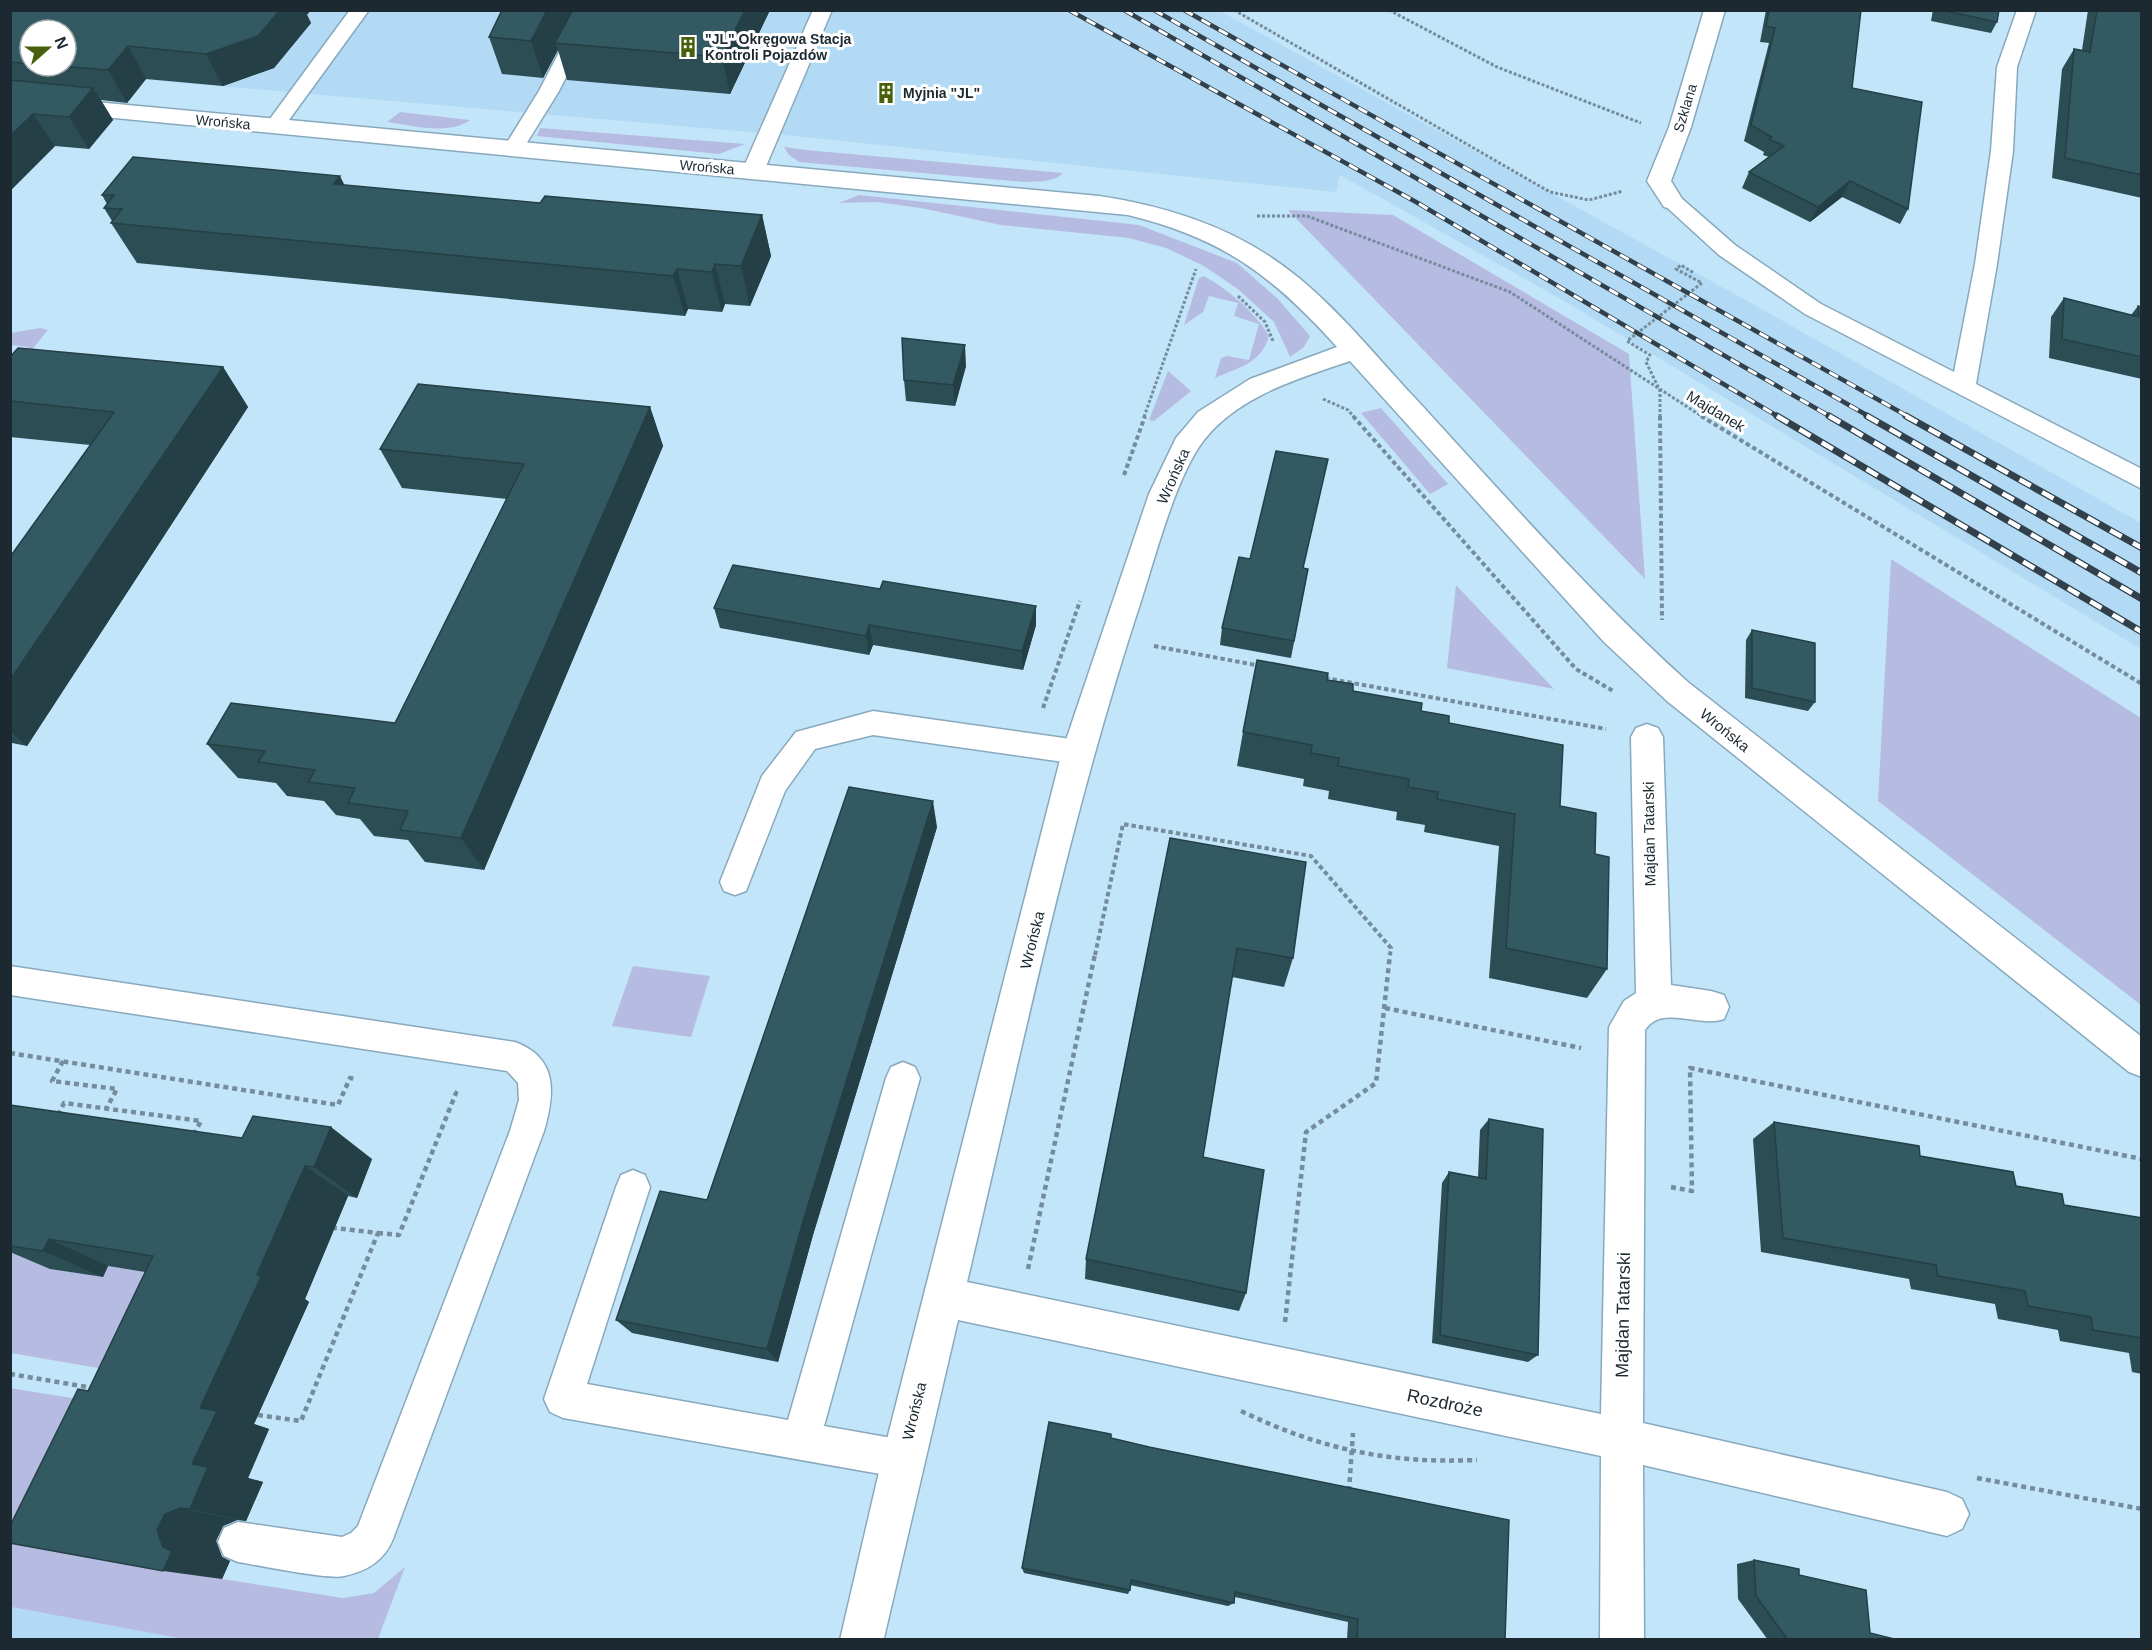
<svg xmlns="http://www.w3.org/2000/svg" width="2152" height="1650" viewBox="0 0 2152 1650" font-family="Arial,sans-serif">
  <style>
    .built { fill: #b2daf4; fill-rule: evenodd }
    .green { fill: #b6bbe2 }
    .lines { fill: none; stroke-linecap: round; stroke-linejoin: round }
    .lane-casing { stroke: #88a9bd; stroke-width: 3 }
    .street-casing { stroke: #88a9bd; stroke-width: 3 }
    .path-far2 { stroke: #748c9b; stroke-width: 3; stroke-dasharray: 3 2; stroke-linecap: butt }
    .path-far1 { stroke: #748c9b; stroke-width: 4; stroke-dasharray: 4.5 3; stroke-linecap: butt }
    .path { stroke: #748c9b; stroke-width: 4.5; stroke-dasharray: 5 4; stroke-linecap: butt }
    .lane { fill: #fff; fill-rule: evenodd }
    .street { fill: #fff; fill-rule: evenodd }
    .rail-far1-casing { stroke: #31404a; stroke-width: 4.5 }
    .rail-casing { stroke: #31404a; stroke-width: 7 }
    .rail-far1 { stroke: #fff; stroke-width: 3; stroke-dasharray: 10; stroke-linecap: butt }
    .rail { stroke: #fff; stroke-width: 4.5; stroke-dasharray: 13; stroke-linecap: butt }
    .wall { fill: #2c4d54; fill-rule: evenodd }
    .shaded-wall { fill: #243f45 }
    .building { fill: #335a62; stroke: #243f45; stroke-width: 1.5 }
    .labels { text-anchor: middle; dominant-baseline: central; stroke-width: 6; stroke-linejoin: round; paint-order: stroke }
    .far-poi-label { font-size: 14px; font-weight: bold; fill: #1c2931; stroke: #fff; text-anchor: start }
    .far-street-label { font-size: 14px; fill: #1c2931; stroke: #fff }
    .street-label { font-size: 15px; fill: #1c2931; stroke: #fff }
    .near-street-label { font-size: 18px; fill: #1c2931; stroke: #fff }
  </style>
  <rect width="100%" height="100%" fill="#c3e5fa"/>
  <g class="built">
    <path d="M 10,11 L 1220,11 L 1749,302 L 2141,523 L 2141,649 L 1566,302 L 1340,175 L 1336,192 L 784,135 L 11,68 ZM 30,30 L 66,30 L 66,66 L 30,66 Z"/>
    <path d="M 10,1607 L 11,1607 L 184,1639 L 11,1639 Z"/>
  </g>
  <g class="green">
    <path d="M 400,112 L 470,120 C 448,136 412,125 387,122 Z"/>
    <path d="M 540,128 L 745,144 L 719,154 L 537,136 Z"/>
    <path d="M 784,147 L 806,150 L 1063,173 C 1053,183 1037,181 1024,182 L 799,162 L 789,155 Z"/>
    <path d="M 859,195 L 1139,225 L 1237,263 L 1277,298 L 1310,336 L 1304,347 L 1290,357 L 1274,322 L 1239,290 L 1204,266 L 1166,248 L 1129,238 L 1001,225 L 921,208 L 876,202 L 839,203 Z"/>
    <path d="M 1288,210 L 1393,215 L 1629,354 L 1645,579 Z"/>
    <path d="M 1204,276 C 1230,291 1254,311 1269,336 C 1261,364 1239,367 1215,378 L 1221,358 L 1227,356 L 1249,360 L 1259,324 L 1234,316 L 1238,303 L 1209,296 L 1203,312 L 1184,325 L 1199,278 Z"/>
    <path d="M 40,328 L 48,330 L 11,375 L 11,368 L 28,347 L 11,345 L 11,333 Z"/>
    <path d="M 1168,371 L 1191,391 L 1154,421 L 1149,420 Z"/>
    <path d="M 1381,408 L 1448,484 L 1430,494 L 1361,413 Z"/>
    <path d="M 1891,559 L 2141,718 L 2141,1005 L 1878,801 Z"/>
    <path d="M 1456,585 L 1554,689 L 1447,668 Z"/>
    <path d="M 633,966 L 710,976 L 691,1037 L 612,1026 Z"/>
    <path d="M 10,1242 L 51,1269 L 103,1277 L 108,1266 L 135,1270 L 213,1270 L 162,1379 L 11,1353 Z"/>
    <path d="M 10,1388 L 139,1409 L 222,1579 L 343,1598 L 374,1593 L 405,1567 L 378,1639 L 184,1639 L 11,1607 Z"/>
  </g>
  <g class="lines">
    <defs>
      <g id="lane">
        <path d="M 350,10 L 369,10 L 281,131 L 267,131 L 264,127 Z"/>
        <path d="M 581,10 L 600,10 L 559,91 L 523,149 L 520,153 L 506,153 L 503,149 L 539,91 Z"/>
        <path d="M 813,10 L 832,10 L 764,171 L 761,176 L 745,176 L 742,171 Z"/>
        <path d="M 2017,10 L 2036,10 L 2017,67 L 2013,151 L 1997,264 L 1976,384 L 2142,469 L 2142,489 L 1805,314 L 1719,255 L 1661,202 L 1664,197 L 1680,197 L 1735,245 L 1821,304 L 1954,372 L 1975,264 L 1991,151 L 1997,67 Z"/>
        <path d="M 873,711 L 1078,740 L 1088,744 L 1093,752 L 1088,760 L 1078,764 L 873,735 L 815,749 L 785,791 L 746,891 L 735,895 L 724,891 L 720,882 L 762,776 L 796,732 Z"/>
        <path d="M 10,966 L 515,1042 C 558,1058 555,1093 544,1131 L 393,1539 C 384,1561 367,1571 344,1576 C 329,1580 258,1565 238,1562 L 224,1556 L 218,1542 L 224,1528 L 238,1522 L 342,1537 L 351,1533 L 358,1526 L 510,1131 L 519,1100 L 518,1083 L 507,1071 L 10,995 Z"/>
        <path d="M 903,1062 L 915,1067 L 920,1078 L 824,1426 L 903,1440 L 917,1445 L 922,1459 L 917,1473 L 903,1478 L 563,1418 L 550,1412 L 544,1399 L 616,1187 L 621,1175 L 633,1170 L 645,1175 L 650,1187 L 587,1384 L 788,1420 L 886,1078 L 891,1067 Z"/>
      </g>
      <g id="street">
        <path d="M 1704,10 L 1725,10 L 1691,127 L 1671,181 L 1684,202 L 1680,207 L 1672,209 L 1664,207 L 1647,181 L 1669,127 Z"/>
        <path d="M 10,94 L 1099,196 C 1159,205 1217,222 1269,256 C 1326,293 1369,349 1415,398 C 1504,495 1591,595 1689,683 L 2142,1037 L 2142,1077 L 2129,1072 L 1667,701 L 1604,642 L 1350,361 C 1300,378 1238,396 1204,440 C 1176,476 1156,555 1141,601 C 1068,822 1021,1055 967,1282 L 1601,1414 L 1609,1027 L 1624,1001 L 1636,993 L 1631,737 L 1636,728 L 1647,724 L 1658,728 L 1663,737 L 1671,985 L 1711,991 L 1724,995 L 1729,1007 L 1724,1019 C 1698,1028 1662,1004 1645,1030 L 1643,1423 L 1947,1492 L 1962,1499 L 1969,1514 L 1962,1529 L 1947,1536 L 1643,1465 L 1644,1640 L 1600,1640 L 1601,1456 L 958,1320 L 884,1638 L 840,1640 L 882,1459 L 1062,752 L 1149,494 L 1176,438 L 1198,412 L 1250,379 L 1337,347 C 1273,276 1223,238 1128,215 L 10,108 Z"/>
      </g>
    </defs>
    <use href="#lane" class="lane-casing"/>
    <use href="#street" class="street-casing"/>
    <g class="path-far2">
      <path d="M 1234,10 L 1550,192 L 1589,200 L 1623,191"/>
      <path d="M 1389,10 L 1497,67 L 1641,123"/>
      <path d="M 1257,216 L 1307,216 L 1510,292 L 1703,417"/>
      <path d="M 1238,296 L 1265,322 L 1273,341"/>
      <path d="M 1323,399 L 1348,410 L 1354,417"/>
      <path d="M 1144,417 L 1196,269"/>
      <path d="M 1660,417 L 1660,391 L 1646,362 L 1650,355 L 1627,341 L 1702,283 L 1676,269 L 1681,265 L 1694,273"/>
    </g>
    <g class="path-far1">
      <path d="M 1353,416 L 1576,669 L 1613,691"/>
      <path d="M 1660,416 L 1662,620"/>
      <path d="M 1701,416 L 2142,684"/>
      <path d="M 1124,475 L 1145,416"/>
      <path d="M 1154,646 L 1261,666"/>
      <path d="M 1325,678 L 1606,729"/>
      <path d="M 1043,708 L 1080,601"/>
      <path d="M 1095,955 L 1123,824 L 1311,856 L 1391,948 L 1390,955"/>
    </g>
    <g class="path">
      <path d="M 1385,1008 L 1581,1048"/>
      <path d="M 10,1053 L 338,1105 L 350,1078 L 355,1079"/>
      <path d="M 63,1061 L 52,1081 L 117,1089 L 106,1109"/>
      <path d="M 58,1115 L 64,1103 L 201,1121 L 194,1134"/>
      <path d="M 1671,1187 L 1692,1191 L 1690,1068 L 2142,1159"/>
      <path d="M 378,1233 L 399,1235 L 456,1093 L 454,1092"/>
      <path d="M 1028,1269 L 1095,954"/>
      <path d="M 1285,1322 L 1306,1132 L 1376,1083 L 1390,954"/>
      <path d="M 10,1374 L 93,1388"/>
      <path d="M 1241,1411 C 1320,1449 1389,1464 1477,1460"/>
      <path d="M 258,1415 L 301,1421 L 378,1233 L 334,1228"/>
      <path d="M 1977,1478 L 2142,1509"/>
      <path d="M 1349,1491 L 1353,1433"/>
    </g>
    <use href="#lane" class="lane"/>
    <use href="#street" class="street"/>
    <defs>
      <g id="rail-far1">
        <path d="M 1069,10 L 1416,202 L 1779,417"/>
        <path d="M 1124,10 L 1831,417"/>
        <path d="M 1154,10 L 1870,417"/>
        <path d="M 1184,10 L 1909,417"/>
      </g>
      <g id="rail">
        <path d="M 1777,416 L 2142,632"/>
        <path d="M 1829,416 L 2142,599"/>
        <path d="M 1867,416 L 2142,573"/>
        <path d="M 1906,416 L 2142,548"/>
      </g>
    </defs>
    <use href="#rail-far1" class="rail-far1-casing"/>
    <use href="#rail" class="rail-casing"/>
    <use href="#rail-far1" class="rail-far1"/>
    <use href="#rail" class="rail"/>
  </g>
  <g class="wall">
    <path d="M 10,10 L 307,15 L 311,23 L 274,68 L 223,86 L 146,79 L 127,103 L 101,100 L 113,120 L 89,149 L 55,146 L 10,191 ZM 30,30 L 66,66 L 30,66 Z"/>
    <path d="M 770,10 L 730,94 L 567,80 L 558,50 L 543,78 L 502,74 L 489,37 Z"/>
    <path d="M 1766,10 L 1861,10 L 1852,88 L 1908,209 L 1900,224 L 1842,197 L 1810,222 L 1742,188 L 1749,172 L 1769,157 L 1763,155 L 1764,152 L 1744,141 L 1769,43 L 1760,42 Z"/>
    <path d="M 1933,10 L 1999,10 L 1997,22 L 1991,33 L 1931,21 Z"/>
    <path d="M 2088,10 L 2142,10 L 2142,198 L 2052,178 L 2062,69 L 2074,49 L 2082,50 Z"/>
    <path d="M 345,185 L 540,203 L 762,215 L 771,256 L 750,306 L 725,304 L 722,312 L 688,309 L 685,316 L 137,263 L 111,223 L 112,221 L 104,208 L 107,204 L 102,195 Z"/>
    <path d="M 2064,298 L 2131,315 L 2138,306 L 2142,307 L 2142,379 L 2049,358 L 2051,317 Z"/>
    <path d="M 10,357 L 223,367 L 248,407 L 27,746 L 12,743 L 10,746 L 10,557 L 90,445 L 10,437 Z"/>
    <path d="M 966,366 L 955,406 L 906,401 L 904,380 Z"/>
    <path d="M 650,407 L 663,446 L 484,870 L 425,862 L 408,840 L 374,836 L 360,819 L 336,815 L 324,801 L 287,796 L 276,783 L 238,778 L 207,744 L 395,723 L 507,499 L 402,488 L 380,449 Z"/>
    <path d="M 1304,568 L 1308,569 L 1291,658 L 1220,645 L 1222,628 Z"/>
    <path d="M 714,608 L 1036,625 L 1023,670 L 873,645 L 869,655 L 720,628 Z"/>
    <path d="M 1752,630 L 1815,702 L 1808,711 L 1745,698 L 1746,640 Z"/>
    <path d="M 1327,680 L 1353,691 L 1421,711 L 1449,723 L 1560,806 L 1595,854 L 1607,969 L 1587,998 L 1489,978 L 1499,846 L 1424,832 L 1425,825 L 1396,820 L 1397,812 L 1328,799 L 1329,791 L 1303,786 L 1304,779 L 1237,766 L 1243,732 Z"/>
    <path d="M 937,827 L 813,1235 L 778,1362 L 632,1333 L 616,1320 L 707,1200 Z"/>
    <path d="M 1170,838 L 1293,958 L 1284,987 L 1232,977 L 1203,1157 L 1246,1293 L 1239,1311 L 1085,1279 L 1086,1259 Z"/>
    <path d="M 10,1105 L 372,1159 L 357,1198 L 348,1196 L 305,1299 L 309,1302 L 254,1424 L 269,1429 L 248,1478 L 263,1482 L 246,1521 L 237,1520 L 223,1526 L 216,1541 L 222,1557 L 230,1561 L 222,1579 L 88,1391 L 145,1272 L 108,1266 L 103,1277 L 50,1269 L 10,1252 Z"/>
    <path d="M 1489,1119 L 1538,1355 L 1528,1362 L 1432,1343 L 1442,1183 L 1449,1172 L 1478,1177 L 1480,1130 Z"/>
    <path d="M 1774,1122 L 1920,1156 L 2016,1186 L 2064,1205 L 2142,1218 L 2142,1374 L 2132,1372 L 2129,1353 L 2060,1341 L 2058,1330 L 1998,1319 L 1995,1304 L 1911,1289 L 1909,1279 L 1761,1252 L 1753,1139 Z"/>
    <path d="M 1111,1438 L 1505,1640 L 1347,1640 L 1348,1622 L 1235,1597 L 1234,1603 L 1228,1606 L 1130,1585 L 1130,1590 L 1128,1594 L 1024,1573 L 1022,1568 Z"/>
    <path d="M 1754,1560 L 1799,1575 L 1870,1633 L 1898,1640 L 1768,1640 L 1738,1599 L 1737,1564 Z"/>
  </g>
  <g class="shaded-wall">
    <path d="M 280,10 L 311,10 L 307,15 L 311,23 L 274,68 L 223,86 L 206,54 Z"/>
    <path d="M 547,10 L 578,10 L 555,43 L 558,50 L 543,78 L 531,41 Z"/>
    <path d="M 745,10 L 770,10 L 730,94 L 722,57 Z"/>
    <path d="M 128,46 L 146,79 L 127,103 L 108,70 Z"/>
    <path d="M 93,88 L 113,120 L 89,149 L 69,117 Z"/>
    <path d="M 33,114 L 55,146 L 10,191 L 10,136 Z"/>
    <path d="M 340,176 L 360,216 L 334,184 Z"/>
    <path d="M 1850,181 L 1842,197 L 1810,222 L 1818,207 Z"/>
    <path d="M 762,215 L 771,256 L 750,306 L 741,266 Z"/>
    <path d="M 715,264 L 725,304 L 722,312 L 712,272 Z"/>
    <path d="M 677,269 L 688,309 L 685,316 L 673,276 Z"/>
    <path d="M 965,345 L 966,366 L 955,406 L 953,385 Z"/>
    <path d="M 223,367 L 248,407 L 27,746 L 10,731 L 10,680 Z"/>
    <path d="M 650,407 L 663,446 L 484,870 L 461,838 Z"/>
    <path d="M 1036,606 L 1036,625 L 1023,670 L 1022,651 Z"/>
    <path d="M 869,625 L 873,645 L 869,655 L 866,636 Z"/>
    <path d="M 933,801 L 937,827 L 813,1235 L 778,1362 L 767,1349 L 804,1218 Z"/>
    <path d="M 331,1127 L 372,1159 L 357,1198 L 314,1167 Z"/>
    <path d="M 305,1166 L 348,1196 L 305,1299 L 309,1302 L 254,1424 L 269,1429 L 248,1478 L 263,1482 L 246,1521 L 190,1509 L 192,1464 L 200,1408 Z"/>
    <path d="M 49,1239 L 108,1266 L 103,1277 L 43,1251 Z"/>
    <path d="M 180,1508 L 237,1520 L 223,1526 L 216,1541 L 222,1557 L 230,1561 L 222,1579 L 163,1571 L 163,1547 L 157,1530 L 165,1514 Z"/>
  </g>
  <g class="building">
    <path d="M 10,10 L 280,10 L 258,36 L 206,54 L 128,46 L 108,70 L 59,66 L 66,66 L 66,30 L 30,30 L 30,64 L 10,62 Z"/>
    <path d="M 502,10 L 547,10 L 531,41 L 489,37 Z"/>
    <path d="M 573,10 L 745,10 L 722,57 L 555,43 Z"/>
    <path d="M 1769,10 L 1861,10 L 1852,88 L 1922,102 L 1908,209 L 1850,181 L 1818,207 L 1749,172 L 1784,146 L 1769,139 L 1772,137 L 1751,125 L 1775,28 L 1766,26 Z"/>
    <path d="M 1941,10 L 1999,10 L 1997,22 Z"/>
    <path d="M 2097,10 L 2142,10 L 2142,175 L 2065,158 L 2074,49 L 2090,52 Z"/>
    <path d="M 10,80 L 93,88 L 69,117 L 33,114 L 10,136 Z"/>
    <path d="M 133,157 L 340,176 L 334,184 L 540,203 L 545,196 L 762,215 L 741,266 L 715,264 L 712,272 L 677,269 L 673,276 L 111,223 L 122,209 L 104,208 L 114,195 L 102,195 Z"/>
    <path d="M 2064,298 L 2139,317 L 2138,306 L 2142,307 L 2142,357 L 2062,339 Z"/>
    <path d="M 902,338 L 965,345 L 953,385 L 904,380 Z"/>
    <path d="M 18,348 L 223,367 L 10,680 L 10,557 L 114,412 L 10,401 L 10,357 Z"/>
    <path d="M 418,384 L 650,407 L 461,838 L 400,830 L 408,811 L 348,803 L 355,788 L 308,782 L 315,770 L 258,762 L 265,751 L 207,744 L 231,703 L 395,723 L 524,464 L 380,449 Z"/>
    <path d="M 1276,451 L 1328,459 L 1303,568 L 1308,569 L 1294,641 L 1222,628 L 1239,557 L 1250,559 Z"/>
    <path d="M 733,565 L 880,589 L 883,581 L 1036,606 L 1022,651 L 869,625 L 866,636 L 714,608 Z"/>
    <path d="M 1752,630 L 1815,643 L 1815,702 L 1752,688 Z"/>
    <path d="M 1257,660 L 1328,673 L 1327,680 L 1353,684 L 1353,691 L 1422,703 L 1421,711 L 1449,716 L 1449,723 L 1563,745 L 1560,806 L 1596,813 L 1595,854 L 1609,857 L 1607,969 L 1506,948 L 1515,814 L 1437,799 L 1438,792 L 1408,787 L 1409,779 L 1338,766 L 1339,758 L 1311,753 L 1312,745 L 1243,732 Z"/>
    <path d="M 849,787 L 933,801 L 804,1218 L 767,1349 L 616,1320 L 660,1191 L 707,1200 Z"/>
    <path d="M 1170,838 L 1306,862 L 1293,958 L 1237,948 L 1203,1157 L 1264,1170 L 1246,1293 L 1086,1259 Z"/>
    <path d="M 10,1105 L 242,1138 L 253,1116 L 331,1127 L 314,1167 L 305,1166 L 257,1274 L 261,1277 L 200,1408 L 217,1411 L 192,1464 L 208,1467 L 190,1509 L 180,1508 L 165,1514 L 157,1530 L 163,1547 L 172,1551 L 163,1571 L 10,1543 L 10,1526 L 78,1389 L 88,1391 L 153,1256 L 49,1239 L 43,1251 L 10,1246 Z"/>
    <path d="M 1489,1119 L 1543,1129 L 1538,1355 L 1440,1335 L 1449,1172 L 1486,1179 Z"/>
    <path d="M 1774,1122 L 1919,1146 L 1920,1156 L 2013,1172 L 2016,1186 L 2062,1194 L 2064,1205 L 2142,1218 L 2142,1338 L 2093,1330 L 2091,1317 L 2028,1306 L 2025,1291 L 1938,1276 L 1936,1265 L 1783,1238 Z"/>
    <path d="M 1049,1422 L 1111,1434 L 1111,1438 L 1149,1447 L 1509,1520 L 1505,1640 L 1357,1640 L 1358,1619 L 1235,1592 L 1234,1603 L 1131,1580 L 1130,1590 L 1022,1568 Z"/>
    <path d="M 1754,1560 L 1799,1569 L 1799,1575 L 1866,1590 L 1870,1633 L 1898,1640 L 1788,1640 L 1756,1596 Z"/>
  </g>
  <defs>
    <symbol id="building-bare" viewBox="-9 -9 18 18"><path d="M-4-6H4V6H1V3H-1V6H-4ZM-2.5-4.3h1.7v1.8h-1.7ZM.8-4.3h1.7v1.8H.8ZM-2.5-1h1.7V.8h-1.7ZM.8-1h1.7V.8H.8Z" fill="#48600c" stroke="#fff" stroke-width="2.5" paint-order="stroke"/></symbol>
  </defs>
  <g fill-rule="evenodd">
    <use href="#building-bare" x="673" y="32" width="30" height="30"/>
    <use href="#building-bare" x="871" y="78" width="30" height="30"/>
  </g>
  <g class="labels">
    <g class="far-poi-label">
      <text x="705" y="39">"JL" Okręgowa Stacja<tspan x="705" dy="16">Kontroli Pojazdów</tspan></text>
      <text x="903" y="93">Myjnia "JL"</text>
    </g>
    <g class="far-street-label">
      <text transform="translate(1685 108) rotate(-73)">Szklana</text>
      <text transform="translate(223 122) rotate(5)">Wrońska</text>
      <text transform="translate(707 167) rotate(5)">Wrońska</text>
    </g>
    <g class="street-label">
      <text transform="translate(1716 411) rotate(31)">Majdanek</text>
      <text transform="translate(1173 476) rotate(-66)">Wrońska</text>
      <text transform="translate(1725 730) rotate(39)">Wrońska</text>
      <text transform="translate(1649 834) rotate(-91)">Majdan Tatarski</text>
      <text transform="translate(1032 940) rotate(-76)">Wrońska</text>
      <text transform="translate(914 1411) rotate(-76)">Wrońska</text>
    </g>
    <g class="near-street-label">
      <text transform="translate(1623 1315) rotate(-89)">Majdan Tatarski</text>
      <text transform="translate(1445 1403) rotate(12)">Rozdroże</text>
    </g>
  </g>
  <rect width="2152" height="1650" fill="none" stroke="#1c2931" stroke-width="24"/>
  <g transform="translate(48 48) rotate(69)"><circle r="28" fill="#ffffff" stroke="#a4a9ad" stroke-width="1.5"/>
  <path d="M0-4.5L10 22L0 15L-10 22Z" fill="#48600c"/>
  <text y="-9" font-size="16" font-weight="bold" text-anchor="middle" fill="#1c2931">N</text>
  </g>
</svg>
